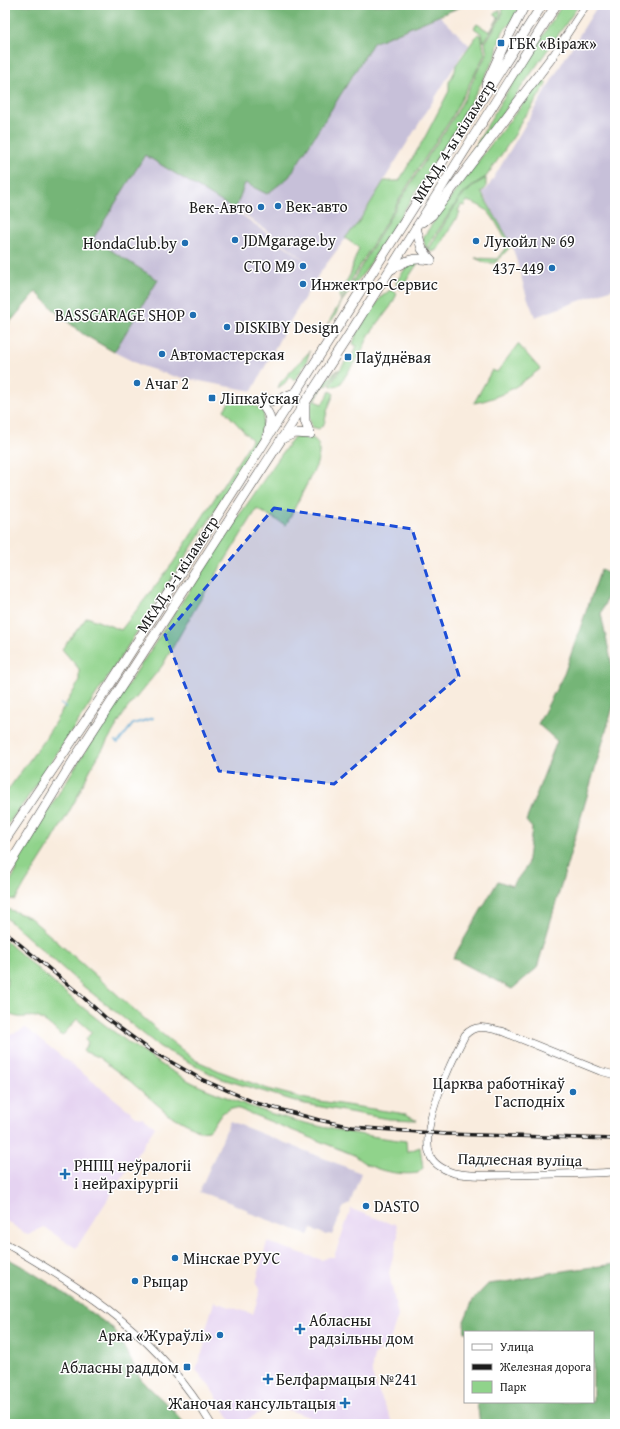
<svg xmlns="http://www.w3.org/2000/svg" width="620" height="1429" viewBox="0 0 620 1429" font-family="'Gentium Book Plus',serif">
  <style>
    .built { fill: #e5d3f1 }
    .industrial { fill: #c7c0d9 }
    .green { fill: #90d38b; stroke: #567854 }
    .forest { fill: #74b577; stroke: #48684a }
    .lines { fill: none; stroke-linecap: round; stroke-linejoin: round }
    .stream { stroke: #56a4cf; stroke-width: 2 }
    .secondary-casing { stroke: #3d3b39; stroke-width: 8 }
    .highway-casing { stroke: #3d3b39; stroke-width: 10 }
    .secondary { stroke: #fff; stroke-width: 7 }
    .highway { stroke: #fff; stroke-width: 9 }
    .rail-casing { stroke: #1c1c1c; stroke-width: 3.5 }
    .rail { stroke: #fff; stroke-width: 2; stroke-dasharray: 6; stroke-linecap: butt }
    .marked { fill: #1d4ed8; fill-opacity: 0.2; stroke: #1d4ed8; stroke-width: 3; stroke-dasharray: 8 5; stroke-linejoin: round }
    .poi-dot { fill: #1f6fb2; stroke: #fff; stroke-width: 1.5 }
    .labels { text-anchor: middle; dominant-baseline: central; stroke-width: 3; stroke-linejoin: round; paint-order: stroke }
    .poi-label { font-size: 16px; fill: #1c1c1c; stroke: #fff; text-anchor: start }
    .street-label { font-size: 16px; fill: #1c1c1c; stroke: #fff }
  </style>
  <rect width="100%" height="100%" fill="#fff"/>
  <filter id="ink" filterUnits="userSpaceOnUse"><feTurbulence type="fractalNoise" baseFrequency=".025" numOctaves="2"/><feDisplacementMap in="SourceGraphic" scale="8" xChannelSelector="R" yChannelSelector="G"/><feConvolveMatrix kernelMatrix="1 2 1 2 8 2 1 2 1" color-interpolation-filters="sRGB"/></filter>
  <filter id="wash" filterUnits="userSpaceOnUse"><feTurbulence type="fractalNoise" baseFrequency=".012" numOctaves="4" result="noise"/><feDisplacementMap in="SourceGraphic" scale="16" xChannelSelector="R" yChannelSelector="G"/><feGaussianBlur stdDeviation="0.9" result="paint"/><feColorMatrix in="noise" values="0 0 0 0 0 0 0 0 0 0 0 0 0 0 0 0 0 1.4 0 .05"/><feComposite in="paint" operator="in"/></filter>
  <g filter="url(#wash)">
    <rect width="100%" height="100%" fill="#f9ecde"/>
    <g class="built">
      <path d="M 26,1028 L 136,1116 L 142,1117 L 155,1127 L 76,1248 L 43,1227 L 28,1235 L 5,1220 L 5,1037 Z"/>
      <path d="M 351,1209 L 392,1224 L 396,1223 L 397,1227 L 398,1235 L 389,1273 L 398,1316 L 389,1343 L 374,1356 L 372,1365 L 372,1374 L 376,1386 L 393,1424 L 329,1424 L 274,1405 L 238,1424 L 233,1424 L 210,1387 L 196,1370 L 205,1344 L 202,1343 L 214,1302 L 253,1314 L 260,1291 L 256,1283 L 267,1242 L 322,1260 L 328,1257 L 334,1257 Z"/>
    </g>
    <g class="industrial">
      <path d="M 598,5 L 615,5 L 615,288 L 535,317 L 526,294 L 512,245 L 482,192 L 487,189 L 565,58 Z"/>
      <path d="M 440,16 L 469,45 L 465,51 L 464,51 L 358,222 L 319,274 L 284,331 L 252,391 L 173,376 L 142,366 L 114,352 L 158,280 L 93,239 L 145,155 L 235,210 L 310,264 L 273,235 L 235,208 L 245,183 L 289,177 L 373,43 Z"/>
      <path d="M 230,1121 L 361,1173 L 350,1203 L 343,1208 L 332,1235 L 329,1234 L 326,1235 L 312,1229 L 309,1235 L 304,1233 L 247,1212 L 248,1210 L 221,1199 L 199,1192 L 219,1147 Z"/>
    </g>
    <g class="green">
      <path d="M 508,5 L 520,5 L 512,22 L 503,31 L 498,45 L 496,56 L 456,129 L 366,270 L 342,301 L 334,318 L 327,325 C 357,275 385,224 416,175 C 429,154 443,135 456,114 C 468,94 475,73 487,54 L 485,43 L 501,18 L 503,8 Z"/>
      <path d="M 562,5 L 579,5 L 490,132 L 468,159 L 499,105 Z"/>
      <path d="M 500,9 L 500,17 L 484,42 L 482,34 L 474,28 L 477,24 L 490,32 L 498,18 L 494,14 Z"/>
      <path d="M 478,34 L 481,35 L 485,54 L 451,119 L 417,170 L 340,299 L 339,295 L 351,273 L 353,264 L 359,248 L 345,238 L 358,223 L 384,181 L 399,181 L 425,137 L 449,91 L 449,82 L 455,71 L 456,65 Z"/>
      <path d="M 542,79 L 547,83 L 530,110 L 522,119 L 516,133 L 486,177 L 476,183 L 460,197 L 426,249 L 423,239 L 424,236 C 461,181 502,131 542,79 Z"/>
      <path d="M 486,178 L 486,188 L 481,192 L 512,245 L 495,263 L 486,263 L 475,258 L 497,259 L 507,246 C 505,239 503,234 499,228 C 490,212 486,207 467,201 L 464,206 L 461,205 L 458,211 L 460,212 L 438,249 L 433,252 L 428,250 L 460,198 L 476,184 Z"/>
      <path d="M 420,260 L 400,290 L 397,287 L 396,282 L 410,262 Z"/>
      <path d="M 390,290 L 394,291 L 397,294 L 391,306 L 369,335 L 359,358 L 357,358 L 341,383 L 338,386 L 334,387 L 330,385 L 347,359 L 349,360 L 357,346 L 353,344 L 356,334 L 381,297 Z"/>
      <path d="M 518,344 L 540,369 C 518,386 501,398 474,403 L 492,370 L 497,372 Z"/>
      <path d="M 310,351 L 306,363 L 295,380 L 289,377 L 285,383 L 278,388 L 280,383 Z"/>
      <path d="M 339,369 L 327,386 L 324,385 L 315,401 L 322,404 L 330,391 L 334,394 L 328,408 L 324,424 L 319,429 L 312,427 L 307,412 L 308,409 L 323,383 Z"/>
      <path d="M 234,399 L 256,406 L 263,412 L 264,414 L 263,421 L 258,441 L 219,505 L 111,672 L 26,800 L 5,828 L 5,794 L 46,737 L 79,682 L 79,669 L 62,649 L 87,617 L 121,630 L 173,563 L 252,440 L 224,410 L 229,402 Z"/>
      <path d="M 294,437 C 299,438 305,437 311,438 C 323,441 319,458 316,466 L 286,525 L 257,509 L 196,607 L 162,666 L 126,710 L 90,770 L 75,801 L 50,845 L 15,900 L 5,898 L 5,890 L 17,870 L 13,866 L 110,712 L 236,519 L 243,510 L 290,442 Z"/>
      <path d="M 5,908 L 29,917 L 162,1034 L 195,1060 L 222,1072 L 268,1089 L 306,1099 L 406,1114 L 417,1120 L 388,1119 L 305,1104 L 219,1078 L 160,1047 L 83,986 L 5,917 Z"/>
      <path d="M 5,940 C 63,992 124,1046 193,1083 C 203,1088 214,1092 224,1096 C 282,1121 343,1133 406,1141 L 407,1152 L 420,1147 L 423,1168 L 418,1173 C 398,1176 369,1170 354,1155 L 239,1109 L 230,1108 L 224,1112 L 220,1115 L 212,1127 L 209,1130 L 199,1131 L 167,1113 L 130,1081 L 98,1057 L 83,1051 L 88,1043 L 85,1040 L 92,1032 L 77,1019 L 62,1036 C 55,1030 48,1022 39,1018 C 33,1015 25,1018 18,1017 C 1,1015 4,995 7,983 Z"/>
    </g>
    <g class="forest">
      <path d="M 5,5 L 465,5 L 373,43 L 289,177 L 267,194 L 245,183 L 235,210 L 145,155 L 93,239 L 158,280 L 114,352 L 83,334 L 57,313 L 36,292 L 5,328 Z"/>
      <path d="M 601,569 L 615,576 L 601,614 L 615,679 L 615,700 L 537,968 L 512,989 L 453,958 L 498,881 L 512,886 L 527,866 L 532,828 L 526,821 L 557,741 L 538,724 L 564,674 Z"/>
      <path d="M 5,1257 L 25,1268 L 55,1287 L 114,1329 L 142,1381 L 171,1408 L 185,1424 L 5,1424 Z"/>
      <path d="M 615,1264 L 615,1424 L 480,1424 L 477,1402 L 593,1402 L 593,1332 L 465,1332 L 464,1321 L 473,1300 L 488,1284 L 512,1281 L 556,1272 Z"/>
    </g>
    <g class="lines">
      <g class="stream">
        <path d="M 61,704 L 66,707"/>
        <path d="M 115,741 L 118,743 L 133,724 L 153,718"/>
      </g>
    </g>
  </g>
  <g filter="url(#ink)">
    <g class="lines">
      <defs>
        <g id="secondary">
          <path d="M 552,57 L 586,5"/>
          <path d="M 615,1075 L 600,1071 L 501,1031 C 488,1028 476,1023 465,1035 C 452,1060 419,1128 430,1155 C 433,1164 445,1170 454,1173 C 472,1177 493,1175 511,1175 C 546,1174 581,1174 615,1172"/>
          <path d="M 5,1243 C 90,1293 160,1337 211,1424"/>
        </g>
        <g id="highway">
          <path d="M 486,85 L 504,45 L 525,5"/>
          <path d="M 423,222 L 432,215 L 552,57"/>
          <path d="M 416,228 L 422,249 L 431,260"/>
          <path d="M 392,269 C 407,260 413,257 431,260"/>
          <path d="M 260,402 C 270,414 272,418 268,433"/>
          <path d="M 260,402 L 277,400 L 297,392"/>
          <path d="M 305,402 L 305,421 L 310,434"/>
          <path d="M 281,439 L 295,433 L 310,434"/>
          <path d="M 5,840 L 109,686 L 297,391 L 542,5"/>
          <path d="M 5,872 L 75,758 L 347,338 L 556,5"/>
        </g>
      </defs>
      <use href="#secondary" class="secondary-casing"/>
      <use href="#highway" class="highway-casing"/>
      <use href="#secondary" class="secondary"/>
      <use href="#highway" class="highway"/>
      <defs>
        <path id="rail" d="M 5,932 L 76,991 L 106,1018 L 150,1050 L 201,1079 L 256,1103 L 319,1120 L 352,1127 L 445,1134 L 615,1139"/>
      </defs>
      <use href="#rail" class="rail-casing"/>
      <use href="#rail" class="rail"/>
    </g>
  </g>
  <path class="marked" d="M 274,508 L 412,529 L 459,676 L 334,784 L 219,771 L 165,635 Z"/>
  <g class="poi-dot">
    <rect x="497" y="39" width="8" height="8" rx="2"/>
    <circle cx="278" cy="206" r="4"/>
    <circle cx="261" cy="207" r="4"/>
    <circle cx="235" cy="240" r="4"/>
    <circle cx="476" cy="241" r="4"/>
    <circle cx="185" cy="243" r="4"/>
    <circle cx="303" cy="266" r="4"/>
    <circle cx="552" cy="268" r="4"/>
    <circle cx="303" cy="284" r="4"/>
    <circle cx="193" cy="315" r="4"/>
    <circle cx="227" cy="327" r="4"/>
    <circle cx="162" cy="354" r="4"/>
    <rect x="344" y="353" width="8" height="8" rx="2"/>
    <circle cx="137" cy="383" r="4"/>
    <rect x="208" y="394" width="8" height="8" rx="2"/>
    <circle cx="573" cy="1092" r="4"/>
    <path d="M63 1168h4v4h4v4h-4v4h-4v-4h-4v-4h4z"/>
    <circle cx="366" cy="1206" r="4"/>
    <circle cx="175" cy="1258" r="4"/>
    <circle cx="135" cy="1281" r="4"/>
    <path d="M298 1323h4v4h4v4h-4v4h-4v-4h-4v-4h4z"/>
    <circle cx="220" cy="1335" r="4"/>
    <rect x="183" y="1363" width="8" height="8" rx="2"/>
    <path d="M266 1373h4v4h4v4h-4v4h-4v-4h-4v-4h4z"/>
    <path d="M343 1397h4v4h4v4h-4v4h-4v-4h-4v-4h4z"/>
  </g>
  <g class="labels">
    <g class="poi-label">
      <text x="509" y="43">ГБК «Віраж»</text>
      <text x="286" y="206">Век-авто</text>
      <text x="253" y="207" text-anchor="end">Век-Авто</text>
      <text x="243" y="240">JDMgarage.by</text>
      <text x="484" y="241">Лукойл № 69</text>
      <text x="177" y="243" text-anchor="end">HondaClub.by</text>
      <text x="295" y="266" text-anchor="end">СТО М9</text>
      <text x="544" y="268" text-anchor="end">437-449</text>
      <text x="311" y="284">Инжектро-Сервис</text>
      <text x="185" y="315" text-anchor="end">BASSGARAGE SHOP</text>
      <text x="235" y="327">DISKIBY Design</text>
      <text x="170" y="354">Автомастерская</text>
      <text x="356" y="357">Паўднёвая</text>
      <text x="145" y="383">Ачаг 2</text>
      <text x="220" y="398">Ліпкаўская</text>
      <text x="565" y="1083" text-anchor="end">Царква работнікаў<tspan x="565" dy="18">Гасподніх</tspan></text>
      <text x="74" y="1165">РНПЦ неўралогіі<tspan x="74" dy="18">і нейрахірургіі</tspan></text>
      <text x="374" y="1206">DASTO</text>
      <text x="183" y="1258">Мінскае РУУС</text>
      <text x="143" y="1281">Рыцар</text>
      <text x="309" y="1320">Абласны<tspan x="309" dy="18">радзільны дом</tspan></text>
      <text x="212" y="1335" text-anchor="end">Арка «Жураўлі»</text>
      <text x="179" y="1367" text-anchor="end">Абласны раддом</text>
      <text x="276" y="1379">Белфармацыя №241</text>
      <text x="336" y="1403" text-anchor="end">Жаночая кансультацыя</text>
    </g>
    <g class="street-label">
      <text transform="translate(453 141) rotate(-58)">МКАД, 4-ы кіламетр</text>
      <text transform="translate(177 574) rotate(-57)">МКАД, 3-і кіламетр</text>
      <text transform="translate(520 1159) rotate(1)">Падлесная вуліца</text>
    </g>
  </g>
  <rect width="620" height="1429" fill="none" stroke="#fff" stroke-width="20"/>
  <rect x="464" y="1331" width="130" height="72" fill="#ffffff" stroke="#a4a4a4"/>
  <rect x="472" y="1344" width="20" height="6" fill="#ffffff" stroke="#a4a4a4"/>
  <text x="500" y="1351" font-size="12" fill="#1c1c1c">Улица</text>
  <rect x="472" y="1364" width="20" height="6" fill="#1c1c1c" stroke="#a4a4a4"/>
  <text x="500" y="1371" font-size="12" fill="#1c1c1c">Железная дорога</text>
  <rect x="472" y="1381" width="20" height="12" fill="#90d38b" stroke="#a4a4a4"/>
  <text x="500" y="1391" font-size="12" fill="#1c1c1c">Парк</text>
</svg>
